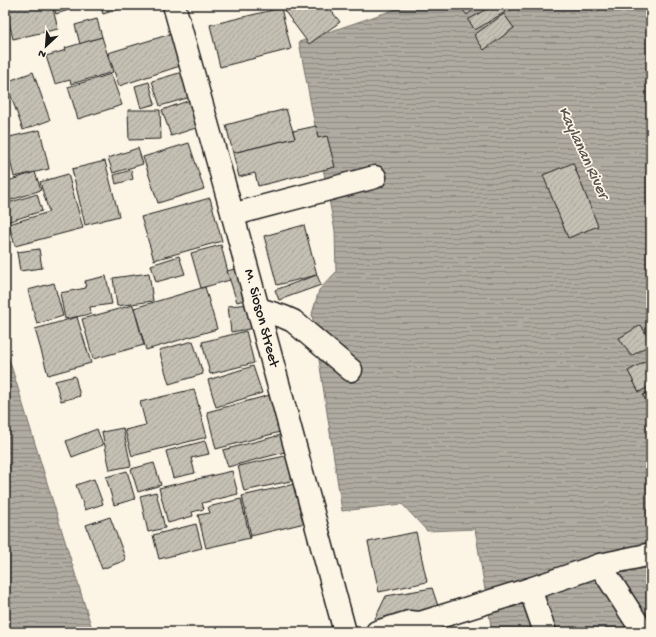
<svg xmlns="http://www.w3.org/2000/svg" width="656" height="637" viewBox="0 0 656 637" font-family="'Gochi Hand',sans-serif">
  <style>
    .water { fill: url(#water-rules); stroke: #75726c }
    .building { fill: url(#building-hatch); stroke: #1c1c1c }
    .lines { fill: none; stroke-linecap: round; stroke-linejoin: round }
    .minor-casing { stroke: #1c1c1c; stroke-width: 25 }
    .minor { stroke: #fcf5e5; stroke-width: 22 }
    .labels { text-anchor: middle; dominant-baseline: central; stroke-width: 3.5; stroke-linejoin: round; paint-order: stroke }
    .street-label { font-size: 15px; fill: #1c1c1c; stroke: #fcf5e5 }
    .water-label { font-size: 16px; font-style: italic; fill: #575551; stroke: #fcf5e5 }
  </style>
  <defs>
    <pattern id="water-rules" width="6" height="5" patternUnits="userSpaceOnUse"><rect width="6" height="5" fill="#b0aba1"/><path d="M0 2.5h6" fill="none" stroke="#8e8a82"/></pattern>
    <pattern id="building-hatch" width="6" height="6" patternUnits="userSpaceOnUse"><rect width="6" height="6" fill="#c4c0b3"/><path d="M-1 1l2-2M0 6l6-6M5 7l2-2" fill="none" stroke="#a8a499"/></pattern>
  </defs>
  <rect width="100%" height="100%" fill="#fcf5e5"/>
  <filter id="ink" filterUnits="userSpaceOnUse"><feTurbulence type="fractalNoise" baseFrequency=".025" numOctaves="2"/><feDisplacementMap in="SourceGraphic" scale="8" xChannelSelector="R" yChannelSelector="G"/><feConvolveMatrix kernelMatrix="1 2 1 2 8 2 1 2 1" color-interpolation-filters="sRGB"/></filter>
  <g filter="url(#ink)">
    <g class="water">
      <path d="M 408,5 L 651,5 L 651,632 L 492,632 L 475,529 L 427,531 L 402,504 L 342,511 L 312,314 L 319,290 L 336,272 L 335,231 L 299,42 Z"/>
      <path d="M 5,346 L 93,632 L 5,632 Z"/>
    </g>
    <g class="building">
      <path d="M 9,5 L 52,5 L 58,29 L 13,39 L 5,6 Z"/>
      <path d="M 53,5 L 85,5 L 56,14 Z"/>
      <path d="M 100,5 L 132,5 L 103,14 Z"/>
      <path d="M 280,5 L 327,5 L 340,22 L 309,44 Z"/>
      <path d="M 459,5 L 479,5 L 467,15 Z"/>
      <path d="M 493,5 L 500,5 L 505,12 L 475,30 L 468,20 Z"/>
      <path d="M 281,8 L 291,49 L 220,67 L 210,25 Z"/>
      <path d="M 504,14 L 514,28 L 484,50 L 474,35 Z"/>
      <path d="M 97,19 L 102,37 L 80,44 L 75,25 Z"/>
      <path d="M 174,33 L 183,65 L 119,86 L 108,53 Z"/>
      <path d="M 102,37 L 113,72 L 71,84 L 70,80 L 55,84 L 46,56 L 66,50 L 65,48 Z"/>
      <path d="M 186,71 L 194,96 L 160,106 L 152,81 Z"/>
      <path d="M 33,72 L 50,120 L 23,130 L 6,82 Z"/>
      <path d="M 111,74 L 122,105 L 78,119 L 68,87 Z"/>
      <path d="M 149,82 L 155,104 L 141,108 L 135,86 Z"/>
      <path d="M 193,99 L 202,126 L 171,136 L 162,110 Z"/>
      <path d="M 286,109 L 295,138 L 233,153 L 226,125 Z"/>
      <path d="M 128,110 L 160,110 L 161,139 L 129,140 Z"/>
      <path d="M 316,126 L 318,138 L 327,136 L 335,167 L 258,186 L 255,173 L 239,177 L 233,153 L 295,138 L 293,131 Z"/>
      <path d="M 40,130 L 49,169 L 14,177 L 5,138 Z"/>
      <path d="M 189,143 L 204,189 L 158,203 L 143,157 Z"/>
      <path d="M 138,148 L 143,164 L 113,173 L 108,158 Z"/>
      <path d="M 105,161 L 119,216 L 85,225 L 72,169 Z"/>
      <path d="M 573,163 L 598,226 L 568,238 L 543,175 Z"/>
      <path d="M 131,170 L 133,179 L 116,184 L 114,175 Z"/>
      <path d="M 35,172 L 41,190 L 5,202 L 5,182 Z"/>
      <path d="M 68,174 L 83,228 L 15,246 L 9,224 L 49,212 L 40,182 Z"/>
      <path d="M 37,194 L 42,211 L 7,222 L 5,216 L 5,204 Z"/>
      <path d="M 210,198 L 222,241 L 154,260 L 141,217 Z"/>
      <path d="M 304,225 L 317,275 L 277,285 L 264,236 Z"/>
      <path d="M 221,245 L 230,280 L 201,288 L 191,253 Z"/>
      <path d="M 39,249 L 42,268 L 20,271 L 17,252 Z"/>
      <path d="M 179,256 L 185,274 L 156,282 L 151,265 Z"/>
      <path d="M 242,267 L 251,298 L 237,302 L 227,271 Z"/>
      <path d="M 149,273 L 153,301 L 117,306 L 113,278 Z"/>
      <path d="M 317,275 L 321,285 L 279,300 L 275,290 Z"/>
      <path d="M 106,276 L 112,304 L 90,307 L 91,314 L 65,319 L 60,293 L 86,288 L 85,281 Z"/>
      <path d="M 54,283 L 63,316 L 37,324 L 28,290 Z"/>
      <path d="M 205,287 L 217,329 L 146,350 L 134,308 Z"/>
      <path d="M 251,304 L 255,328 L 231,332 L 228,306 Z"/>
      <path d="M 133,305 L 144,345 L 93,359 L 82,319 Z"/>
      <path d="M 77,317 L 91,363 L 48,375 L 35,329 Z"/>
      <path d="M 641,325 L 651,343 L 651,344 L 631,356 L 619,338 Z"/>
      <path d="M 246,331 L 254,363 L 210,374 L 202,342 Z"/>
      <path d="M 193,341 L 203,374 L 169,384 L 159,350 Z"/>
      <path d="M 650,359 L 651,360 L 651,386 L 639,392 L 628,371 Z"/>
      <path d="M 253,366 L 262,393 L 216,407 L 208,380 Z"/>
      <path d="M 75,376 L 80,396 L 61,401 L 55,381 Z"/>
      <path d="M 194,389 L 207,437 L 132,456 L 125,430 L 146,425 L 140,402 Z"/>
      <path d="M 651,391 L 651,412 L 643,395 Z"/>
      <path d="M 270,395 L 280,432 L 216,449 L 207,412 Z"/>
      <path d="M 123,428 L 131,466 L 110,470 L 102,432 Z"/>
      <path d="M 97,429 L 103,445 L 72,457 L 66,441 Z"/>
      <path d="M 281,435 L 285,452 L 228,467 L 223,450 Z"/>
      <path d="M 205,441 L 209,454 L 191,458 L 195,473 L 173,478 L 166,451 Z"/>
      <path d="M 290,455 L 295,480 L 244,491 L 238,466 Z"/>
      <path d="M 154,463 L 161,485 L 138,492 L 131,469 Z"/>
      <path d="M 127,471 L 135,499 L 114,505 L 106,477 Z"/>
      <path d="M 232,471 L 238,494 L 202,503 L 204,509 L 192,512 L 193,516 L 168,523 L 159,488 Z"/>
      <path d="M 94,479 L 103,504 L 85,510 L 76,485 Z"/>
      <path d="M 299,483 L 309,522 L 251,536 L 242,496 Z"/>
      <path d="M 156,492 L 165,528 L 148,532 L 140,496 Z"/>
      <path d="M 241,499 L 250,538 L 206,548 L 198,515 L 210,513 L 208,507 Z"/>
      <path d="M 110,517 L 126,560 L 102,569 L 86,525 Z"/>
      <path d="M 196,524 L 202,548 L 159,559 L 153,535 Z"/>
      <path d="M 416,532 L 427,582 L 379,592 L 368,542 Z"/>
      <path d="M 432,588 L 439,609 L 371,627 L 386,596 Z"/>
    </g>
    <g class="lines">
      <defs>
        <g id="minor">
          <path d="M 174,5 L 233,216 L 345,632"/>
          <path d="M 233,216 L 246,211 L 375,177"/>
          <path d="M 259,309 L 284,317 L 293,321 L 351,370"/>
          <path d="M 600,565 L 643,632"/>
          <path d="M 530,589 L 545,632"/>
          <path d="M 420,623 L 530,589 L 600,565 L 647,555 L 651,555"/>
          <path d="M 377,632 L 409,622 L 420,623 L 427,632"/>
        </g>
      </defs>
      <use href="#minor" class="minor-casing"/>
      <use href="#minor" class="minor"/>
    </g>
  </g>
  <g class="labels">
    <g class="street-label">
      <text transform="translate(261 318) rotate(75)">M. Sioson Street</text>
    </g>
    <g class="water-label">
      <text transform="translate(582 153) rotate(65)">Kaylanan River</text>
    </g>
  </g>
  <rect width="656" height="637" fill="none" stroke="#fcf5e5" stroke-width="20"/>
  <rect x="10" y="10" width="636" height="617" fill="none" stroke="#1c1c1c" stroke-width="1.5" filter="url(#ink)"/>
  <g transform="translate(46 46) rotate(206)" stroke="#fcf5e5" stroke-width="3" paint-order="stroke">
  <path d="M0-3L7 15L0 10L-7 15Z" fill="#1c1c1c"/>
  <text y="-6" font-size="11" font-weight="bold" text-anchor="middle" fill="#1c1c1c">N</text>
  </g>
</svg>
